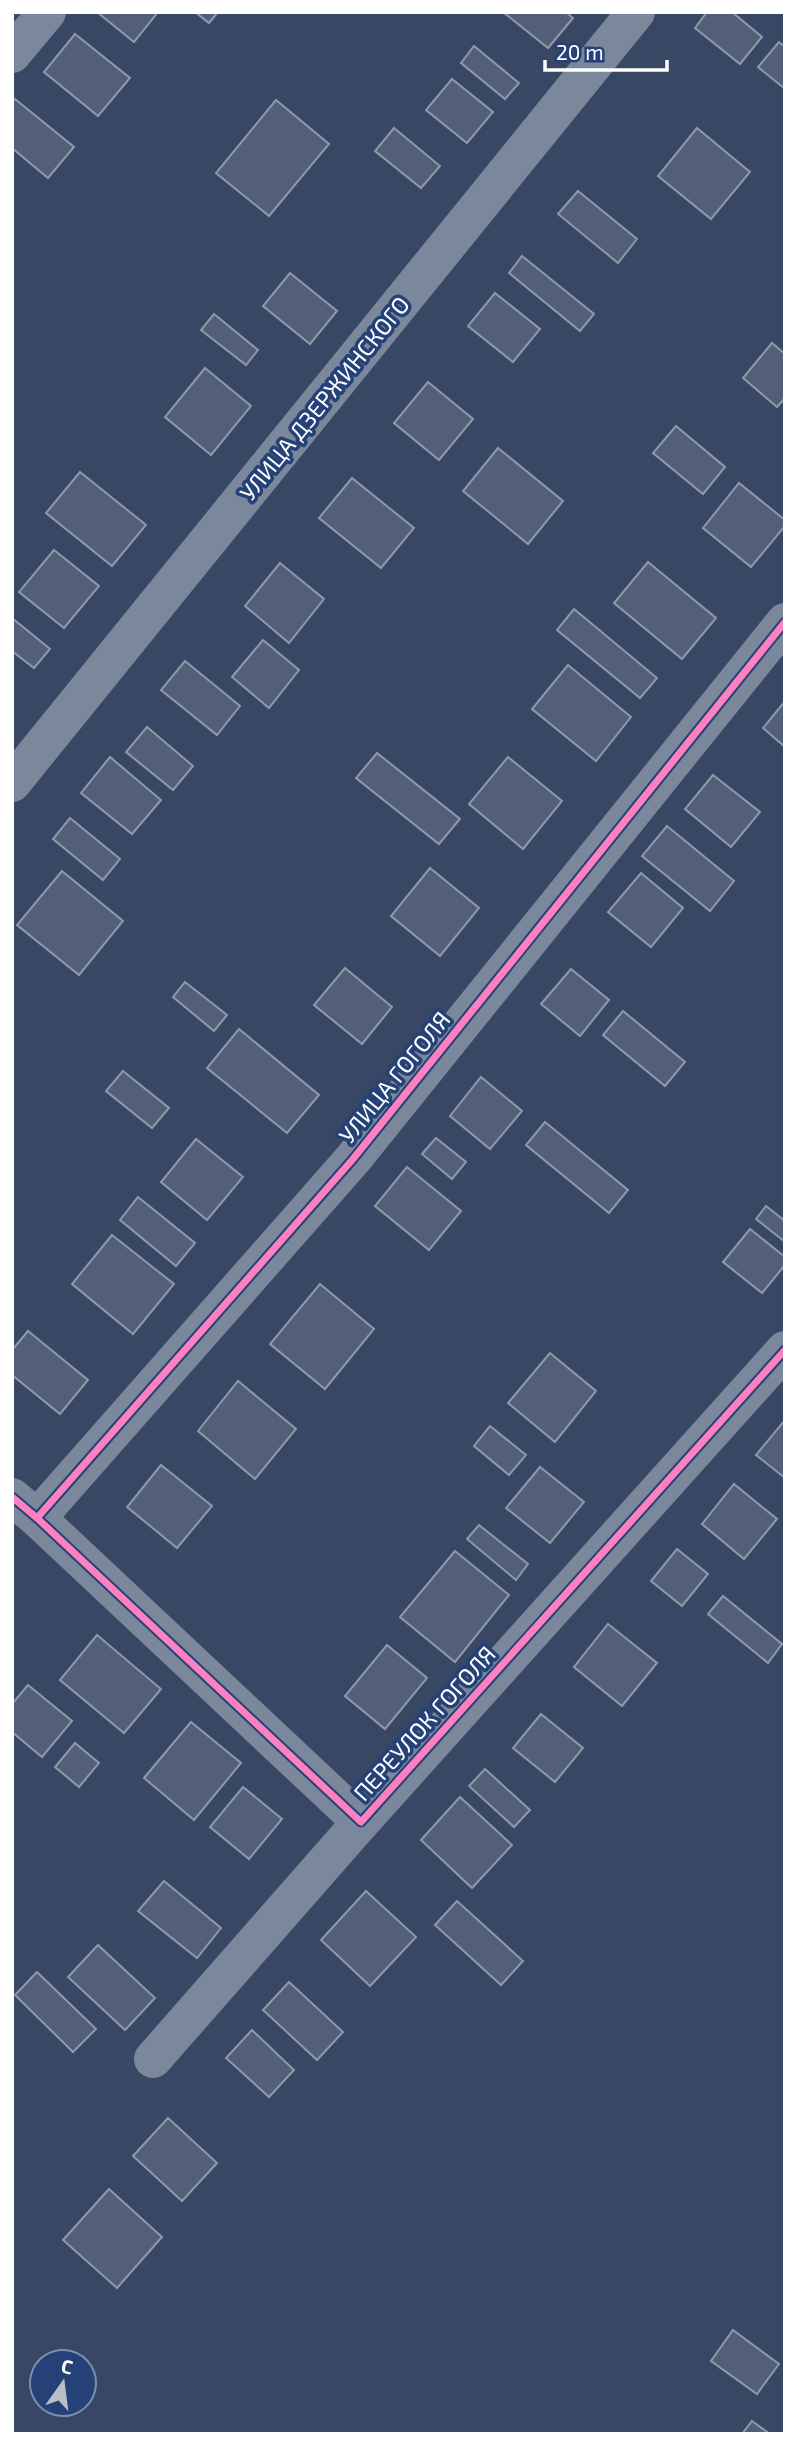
<svg xmlns="http://www.w3.org/2000/svg" width="797" height="2446" viewBox="0 0 797 2446" font-family="'Exo 2',sans-serif">
  <style>
    .building { fill: #525f76; stroke: #8e99ab; stroke-width: 2 }
    .lines { fill: none; stroke-linecap: round; stroke-linejoin: round }
    .minor { stroke: #7b879b; stroke-width: 38 }
    .cycleway-casing { stroke: #244277; stroke-width: 11 }
    .cycleway { stroke: #ff80c0; stroke-width: 7 }
    .labels { text-anchor: middle; dominant-baseline: central; stroke-width: 7; stroke-linejoin: round; paint-order: stroke }
    .street-label { font-size: 23px; fill: #fff; stroke: #244277 }
  </style>
  <rect width="100%" height="100%" fill="#374764"/>
  <g class="building">
    <path d="M 97,12 L 158,12 L 134,42 Z"/>
    <path d="M 195,12 L 218,12 L 209,23 Z"/>
    <path d="M 503,12 L 566,12 L 573,18 L 548,48 Z"/>
    <path d="M 707,12 L 732,12 L 762,37 L 740,64 L 695,28 Z"/>
    <path d="M 75,34 L 130,78 L 98,116 L 44,72 Z"/>
    <path d="M 779,42 L 785,47 L 785,89 L 758,67 Z"/>
    <path d="M 474,46 L 519,83 L 505,99 L 461,63 Z"/>
    <path d="M 452,79 L 493,112 L 467,143 L 426,110 Z"/>
    <path d="M 15,99 L 74,147 L 48,178 L 12,148 L 12,103 Z"/>
    <path d="M 276,100 L 329,144 L 269,216 L 216,173 Z"/>
    <path d="M 394,128 L 440,166 L 421,188 L 375,151 Z"/>
    <path d="M 697,128 L 750,172 L 711,219 L 658,176 Z"/>
    <path d="M 578,191 L 637,239 L 618,263 L 558,214 Z"/>
    <path d="M 522,256 L 594,314 L 580,331 L 509,273 Z"/>
    <path d="M 290,273 L 337,311 L 310,344 L 263,306 Z"/>
    <path d="M 495,293 L 540,329 L 513,362 L 468,326 Z"/>
    <path d="M 214,314 L 258,350 L 246,365 L 201,330 Z"/>
    <path d="M 772,343 L 785,354 L 785,398 L 777,407 L 743,378 Z"/>
    <path d="M 205,368 L 251,406 L 211,455 L 165,417 Z"/>
    <path d="M 428,382 L 473,419 L 439,460 L 394,423 Z"/>
    <path d="M 676,426 L 725,467 L 703,494 L 653,453 Z"/>
    <path d="M 498,448 L 563,501 L 528,544 L 463,491 Z"/>
    <path d="M 80,472 L 146,525 L 112,566 L 46,513 Z"/>
    <path d="M 352,478 L 414,528 L 381,568 L 319,518 Z"/>
    <path d="M 739,483 L 785,520 L 785,526 L 751,567 L 703,528 Z"/>
    <path d="M 54,550 L 99,586 L 64,628 L 19,592 Z"/>
    <path d="M 648,562 L 716,618 L 682,659 L 614,603 Z"/>
    <path d="M 280,563 L 324,599 L 289,643 L 245,606 Z"/>
    <path d="M 574,609 L 657,678 L 640,698 L 557,630 Z"/>
    <path d="M 12,618 L 50,649 L 34,668 L 12,651 Z"/>
    <path d="M 263,640 L 299,670 L 269,708 L 232,677 Z"/>
    <path d="M 185,661 L 240,706 L 217,735 L 161,690 Z"/>
    <path d="M 568,665 L 631,717 L 596,761 L 532,709 Z"/>
    <path d="M 785,701 L 785,747 L 763,728 Z"/>
    <path d="M 147,727 L 193,766 L 173,790 L 126,752 Z"/>
    <path d="M 377,753 L 460,819 L 439,844 L 356,778 Z"/>
    <path d="M 110,757 L 161,800 L 132,834 L 81,793 Z"/>
    <path d="M 508,757 L 562,801 L 523,849 L 469,804 Z"/>
    <path d="M 713,775 L 760,812 L 731,847 L 685,809 Z"/>
    <path d="M 70,818 L 120,859 L 103,880 L 53,839 Z"/>
    <path d="M 667,826 L 734,881 L 710,911 L 642,856 Z"/>
    <path d="M 430,868 L 479,908 L 440,956 L 391,916 Z"/>
    <path d="M 62,871 L 123,921 L 79,975 L 17,925 Z"/>
    <path d="M 641,873 L 683,908 L 651,947 L 608,912 Z"/>
    <path d="M 345,968 L 392,1007 L 362,1044 L 314,1005 Z"/>
    <path d="M 571,969 L 609,1000 L 580,1036 L 541,1004 Z"/>
    <path d="M 185,982 L 227,1015 L 214,1031 L 173,997 Z"/>
    <path d="M 623,1011 L 685,1062 L 665,1086 L 603,1035 Z"/>
    <path d="M 239,1029 L 319,1095 L 287,1133 L 207,1068 Z"/>
    <path d="M 123,1071 L 169,1108 L 152,1128 L 106,1091 Z"/>
    <path d="M 481,1077 L 522,1111 L 490,1149 L 450,1116 Z"/>
    <path d="M 545,1122 L 628,1190 L 609,1213 L 526,1145 Z"/>
    <path d="M 436,1138 L 466,1162 L 452,1179 L 422,1154 Z"/>
    <path d="M 196,1139 L 243,1177 L 207,1220 L 161,1182 Z"/>
    <path d="M 407,1167 L 461,1211 L 429,1250 L 375,1206 Z"/>
    <path d="M 138,1197 L 195,1243 L 176,1266 L 120,1220 Z"/>
    <path d="M 766,1206 L 785,1221 L 785,1242 L 756,1219 Z"/>
    <path d="M 750,1229 L 785,1257 L 785,1265 L 762,1293 L 723,1262 Z"/>
    <path d="M 112,1235 L 174,1284 L 133,1334 L 72,1284 Z"/>
    <path d="M 320,1284 L 374,1329 L 325,1389 L 270,1344 Z"/>
    <path d="M 28,1331 L 88,1380 L 60,1414 L 12,1375 L 12,1350 Z"/>
    <path d="M 550,1353 L 596,1391 L 555,1442 L 508,1403 Z"/>
    <path d="M 238,1381 L 296,1429 L 255,1479 L 198,1431 Z"/>
    <path d="M 785,1420 L 785,1478 L 756,1455 Z"/>
    <path d="M 490,1426 L 526,1455 L 509,1475 L 474,1446 Z"/>
    <path d="M 161,1465 L 212,1506 L 177,1548 L 127,1507 Z"/>
    <path d="M 540,1467 L 584,1502 L 550,1543 L 506,1508 Z"/>
    <path d="M 734,1484 L 777,1519 L 744,1559 L 702,1524 Z"/>
    <path d="M 479,1525 L 528,1564 L 516,1580 L 467,1539 Z"/>
    <path d="M 677,1549 L 708,1574 L 682,1606 L 651,1581 Z"/>
    <path d="M 455,1551 L 509,1595 L 455,1662 L 400,1617 Z"/>
    <path d="M 723,1596 L 782,1644 L 768,1663 L 708,1614 Z"/>
    <path d="M 608,1624 L 657,1663 L 622,1706 L 574,1667 Z"/>
    <path d="M 97,1635 L 161,1689 L 124,1733 L 60,1680 Z"/>
    <path d="M 387,1645 L 427,1678 L 385,1729 L 345,1696 Z"/>
    <path d="M 28,1685 L 72,1721 L 42,1757 L 12,1732 L 12,1704 Z"/>
    <path d="M 541,1714 L 583,1748 L 555,1782 L 513,1748 Z"/>
    <path d="M 191,1722 L 241,1763 L 194,1820 L 144,1778 Z"/>
    <path d="M 75,1743 L 99,1763 L 79,1787 L 55,1767 Z"/>
    <path d="M 485,1769 L 530,1810 L 514,1827 L 469,1786 Z"/>
    <path d="M 243,1787 L 282,1819 L 249,1859 L 210,1827 Z"/>
    <path d="M 460,1797 L 512,1845 L 472,1888 L 421,1840 Z"/>
    <path d="M 164,1881 L 221,1928 L 197,1958 L 138,1911 Z"/>
    <path d="M 366,1891 L 416,1937 L 370,1986 L 321,1940 Z"/>
    <path d="M 457,1901 L 523,1961 L 501,1985 L 435,1925 Z"/>
    <path d="M 98,1945 L 155,1998 L 125,2030 L 68,1977 Z"/>
    <path d="M 37,1972 L 96,2029 L 73,2052 L 15,1995 Z"/>
    <path d="M 289,1982 L 343,2032 L 317,2060 L 263,2010 Z"/>
    <path d="M 252,2030 L 294,2070 L 269,2097 L 226,2058 Z"/>
    <path d="M 168,2118 L 217,2163 L 182,2201 L 133,2156 Z"/>
    <path d="M 109,2189 L 162,2237 L 117,2288 L 63,2240 Z"/>
    <path d="M 733,2330 L 779,2364 L 757,2394 L 711,2361 Z"/>
    <path d="M 752,2421 L 770,2434 L 742,2434 Z"/>
  </g>
  <g class="lines">
    <g class="minor">
      <path d="M 12,54 L 47,12"/>
      <path d="M 12,783 L 636,12"/>
      <path d="M 12,1497 L 37,1518 L 353,1159 L 785,622"/>
      <path d="M 37,1518 L 361,1822 L 785,1350"/>
      <path d="M 153,2059 L 361,1822"/>
    </g>
    <defs>
      <g id="cycleway">
        <path d="M 12,1497 L 37,1518 L 353,1159 L 785,622"/>
        <path d="M 37,1518 L 361,1822 L 785,1350"/>
      </g>
    </defs>
    <use href="#cycleway" class="cycleway-casing"/>
    <use href="#cycleway" class="cycleway"/>
  </g>
  <g class="labels">
    <g class="street-label">
      <text transform="translate(324 398) rotate(-51)">УЛИЦА ДЗЕРЖИНСКОГО</text>
      <text transform="translate(394 1077) rotate(-51)">УЛИЦА ГОГОЛЯ</text>
      <text transform="translate(424 1723) rotate(-48)">ПЕРЕУЛОК ГОГОЛЯ</text>
    </g>
  </g>
  <rect width="797" height="2446" fill="none" stroke="#ffffff" stroke-width="28"/>
  <g transform="translate(63 2383) rotate(14)"><circle r="33" fill="#244277" stroke="#7c8ead" stroke-width="2"/>
  <path d="M0-5L12 26L0 18L-12 26Z" fill="#b9bfc9"/>
  <text y="-10" font-size="19" font-weight="bold" text-anchor="middle" fill="#ffffff">С</text>
  </g>
  <path d="M545 60v10h122v-10" fill="none" stroke="#ffffff" stroke-width="3.5"/>
  <text x="556" y="60" font-size="21" fill="#ffffff" stroke="#244277" stroke-width="5" paint-order="stroke">20 m</text>
</svg>
